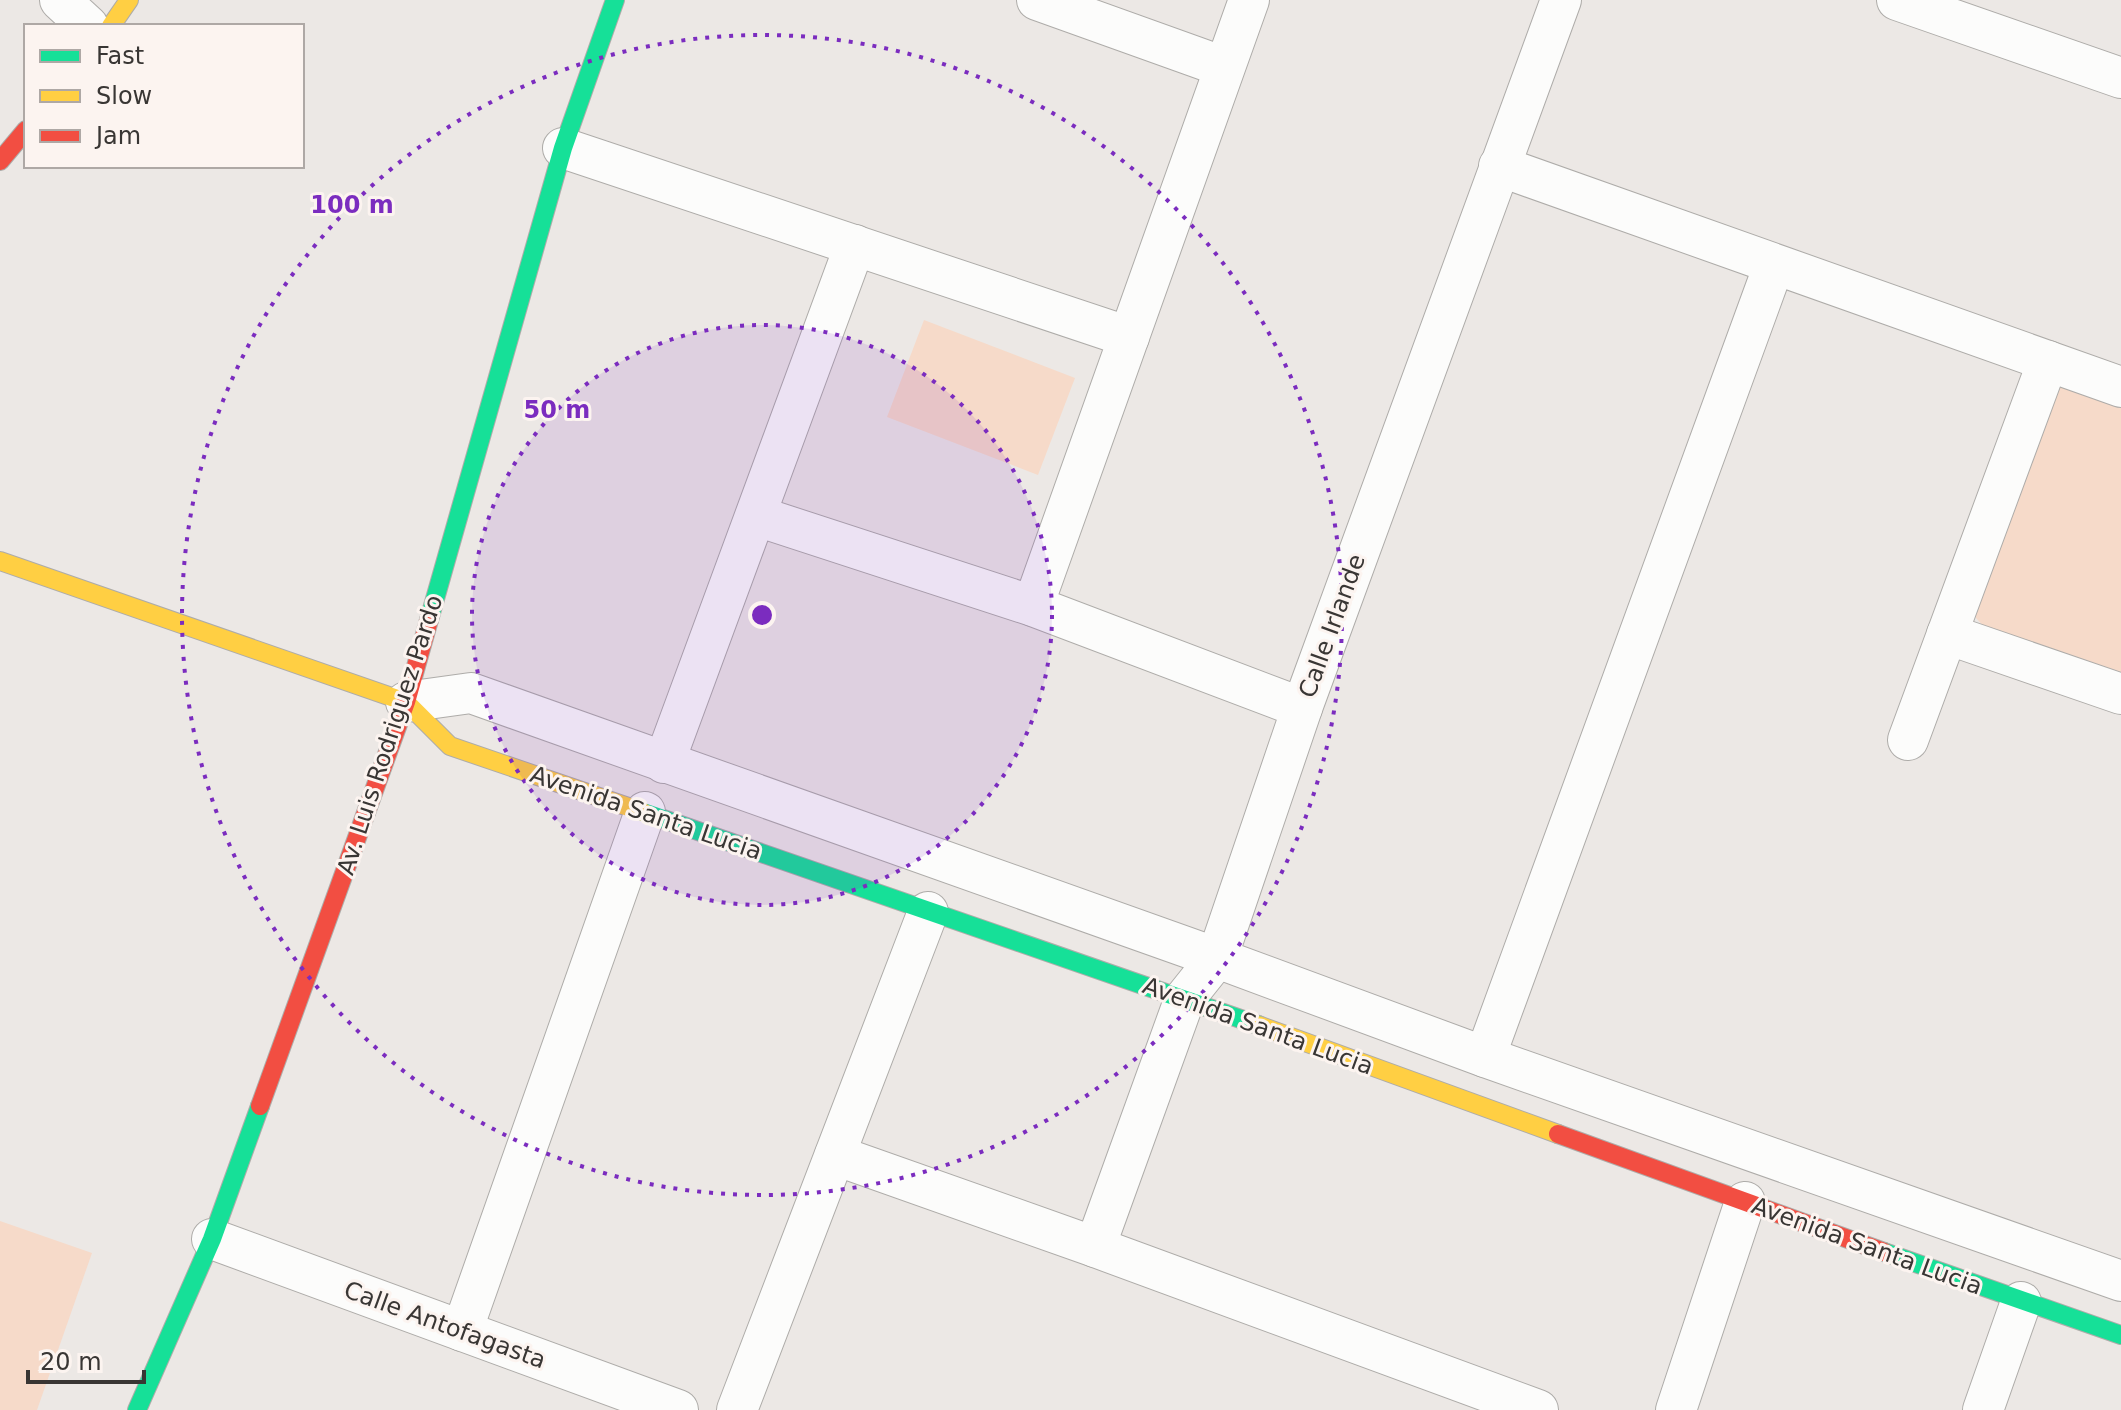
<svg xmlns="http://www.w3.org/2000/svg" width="2121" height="1410" viewBox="0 0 2121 1410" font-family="'DejaVu Sans',sans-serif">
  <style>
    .green { fill: #f6dac9 }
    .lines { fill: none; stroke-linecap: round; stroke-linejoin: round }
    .street-casing { stroke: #aeaca9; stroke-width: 42 }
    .fast-casing { stroke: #aeaca9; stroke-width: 20 }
    .slow-casing { stroke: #aeaca9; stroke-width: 20 }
    .jam-casing { stroke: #aeaca9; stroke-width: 20 }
    .street { stroke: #fcfcfb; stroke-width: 40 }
    .fast { stroke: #16e098; stroke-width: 18 }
    .slow { stroke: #ffcf43; stroke-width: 18 }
    .jam { stroke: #f24e42; stroke-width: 18 }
    .ring { fill: none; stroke: #7b2cbf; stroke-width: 4; stroke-dasharray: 4 8 }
    .labels { text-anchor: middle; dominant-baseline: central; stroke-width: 6; stroke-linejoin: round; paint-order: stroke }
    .street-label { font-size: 24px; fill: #393634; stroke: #fcf4f0 }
    .centre { fill: #7b2cbf; stroke: #fcf4f0; stroke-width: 4 }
    .ring-label { font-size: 24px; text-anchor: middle; font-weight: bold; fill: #7b2cbf; stroke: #fcf4f0; stroke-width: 6; stroke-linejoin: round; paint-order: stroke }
  </style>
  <rect width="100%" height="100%" fill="#ece8e5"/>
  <g class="green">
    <path d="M 924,320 L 1075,378 L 1038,475 L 887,417 Z"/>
    <path d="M 2068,383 L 2121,402 L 2121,677 L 1986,629 L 1976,618 L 1973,604 L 2058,386 Z"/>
    <path d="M 0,1221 L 92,1253 L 37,1410 L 0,1410 Z"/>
  </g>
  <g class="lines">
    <defs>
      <g id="street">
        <path d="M 60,0 L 88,26"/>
        <path d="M 1037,0 L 1224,67"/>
        <path d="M 1897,0 L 2121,78"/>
        <path d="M 563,148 L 1129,337"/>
        <path d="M 1499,166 L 2121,387"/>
        <path d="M 757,516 L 1033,606 L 1302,708"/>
        <path d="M 1033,606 L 1249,0"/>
        <path d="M 1947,634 L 2121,694"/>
        <path d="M 406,702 L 471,693 L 1217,958 L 1485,1057 L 2121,1281"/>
        <path d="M 1908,740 L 2048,361"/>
        <path d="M 664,763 L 855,245"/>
        <path d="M 1485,1057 L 1774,265"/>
        <path d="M 835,1155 L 1095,1247 L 1538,1410"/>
        <path d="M 212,1239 L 678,1410"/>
        <path d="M 1095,1247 L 1185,998 L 1217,958 L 1302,708 L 1561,0"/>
        <path d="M 462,1331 L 645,812"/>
        <path d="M 737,1410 L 928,912"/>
        <path d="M 1676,1410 L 1745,1202"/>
        <path d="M 1983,1410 L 2021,1302"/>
      </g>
      <g id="fast">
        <path d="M 429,620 L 563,148 L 615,0"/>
        <path d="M 643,812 L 1258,1025"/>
        <path d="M 1884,1252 L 2121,1335"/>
        <path d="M 137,1410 L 212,1239 L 260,1106"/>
      </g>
      <g id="slow">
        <path d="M 111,26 L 129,0"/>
        <path d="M 0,561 L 406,702 L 450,746 L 643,812"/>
        <path d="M 1258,1025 L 1558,1134"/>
      </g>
      <g id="jam">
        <path d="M 0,161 L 26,130"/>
        <path d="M 260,1106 L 406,702 L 429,620"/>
        <path d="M 1558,1134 L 1884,1252"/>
      </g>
    </defs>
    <use href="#street" class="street-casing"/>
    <use href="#fast" class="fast-casing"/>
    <use href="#slow" class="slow-casing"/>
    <use href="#jam" class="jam-casing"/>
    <use href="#street" class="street"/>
    <use href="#fast" class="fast"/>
    <use href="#slow" class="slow"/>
    <use href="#jam" class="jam"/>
  </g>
  <circle cx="762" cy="615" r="290" fill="#7b2cbf" fill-opacity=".12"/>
  <g class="ring">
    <circle cx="762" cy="615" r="290"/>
    <circle cx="762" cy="615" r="580"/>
  </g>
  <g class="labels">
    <g class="street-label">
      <text transform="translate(1332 626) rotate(-70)">Calle Irlande</text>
      <text transform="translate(390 735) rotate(-72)">Av. Luis Rodriguez Pardo</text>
      <text transform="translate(646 813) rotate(19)">Avenida Santa Lucia</text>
      <text transform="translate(1258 1026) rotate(20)">Avenida Santa Lucia</text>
      <text transform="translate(1867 1246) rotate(20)">Avenida Santa Lucia</text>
      <text transform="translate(445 1325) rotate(20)">Calle Antofagasta</text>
    </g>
  </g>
  <circle cx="762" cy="615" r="12" class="centre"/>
  <g class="ring-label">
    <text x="352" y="213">100 m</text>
    <text x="557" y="418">50 m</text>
  </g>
  <rect x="24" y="24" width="280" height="144" fill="#fcf4f0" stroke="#aea8a5" stroke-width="2"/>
  <rect x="40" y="50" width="40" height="12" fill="#16e098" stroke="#aea8a5" stroke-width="2"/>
  <text x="96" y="64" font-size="24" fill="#393634">Fast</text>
  <rect x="40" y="90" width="40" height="12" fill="#ffcf43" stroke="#aea8a5" stroke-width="2"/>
  <text x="96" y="104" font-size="24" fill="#393634">Slow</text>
  <rect x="40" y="130" width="40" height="12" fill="#f24e42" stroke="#aea8a5" stroke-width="2"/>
  <text x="96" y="144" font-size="24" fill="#393634">Jam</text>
  <path d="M28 1370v12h116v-12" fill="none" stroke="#393634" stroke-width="4"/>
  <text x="40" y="1370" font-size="24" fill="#393634" stroke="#fcf4f0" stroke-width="6" paint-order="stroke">20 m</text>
</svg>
